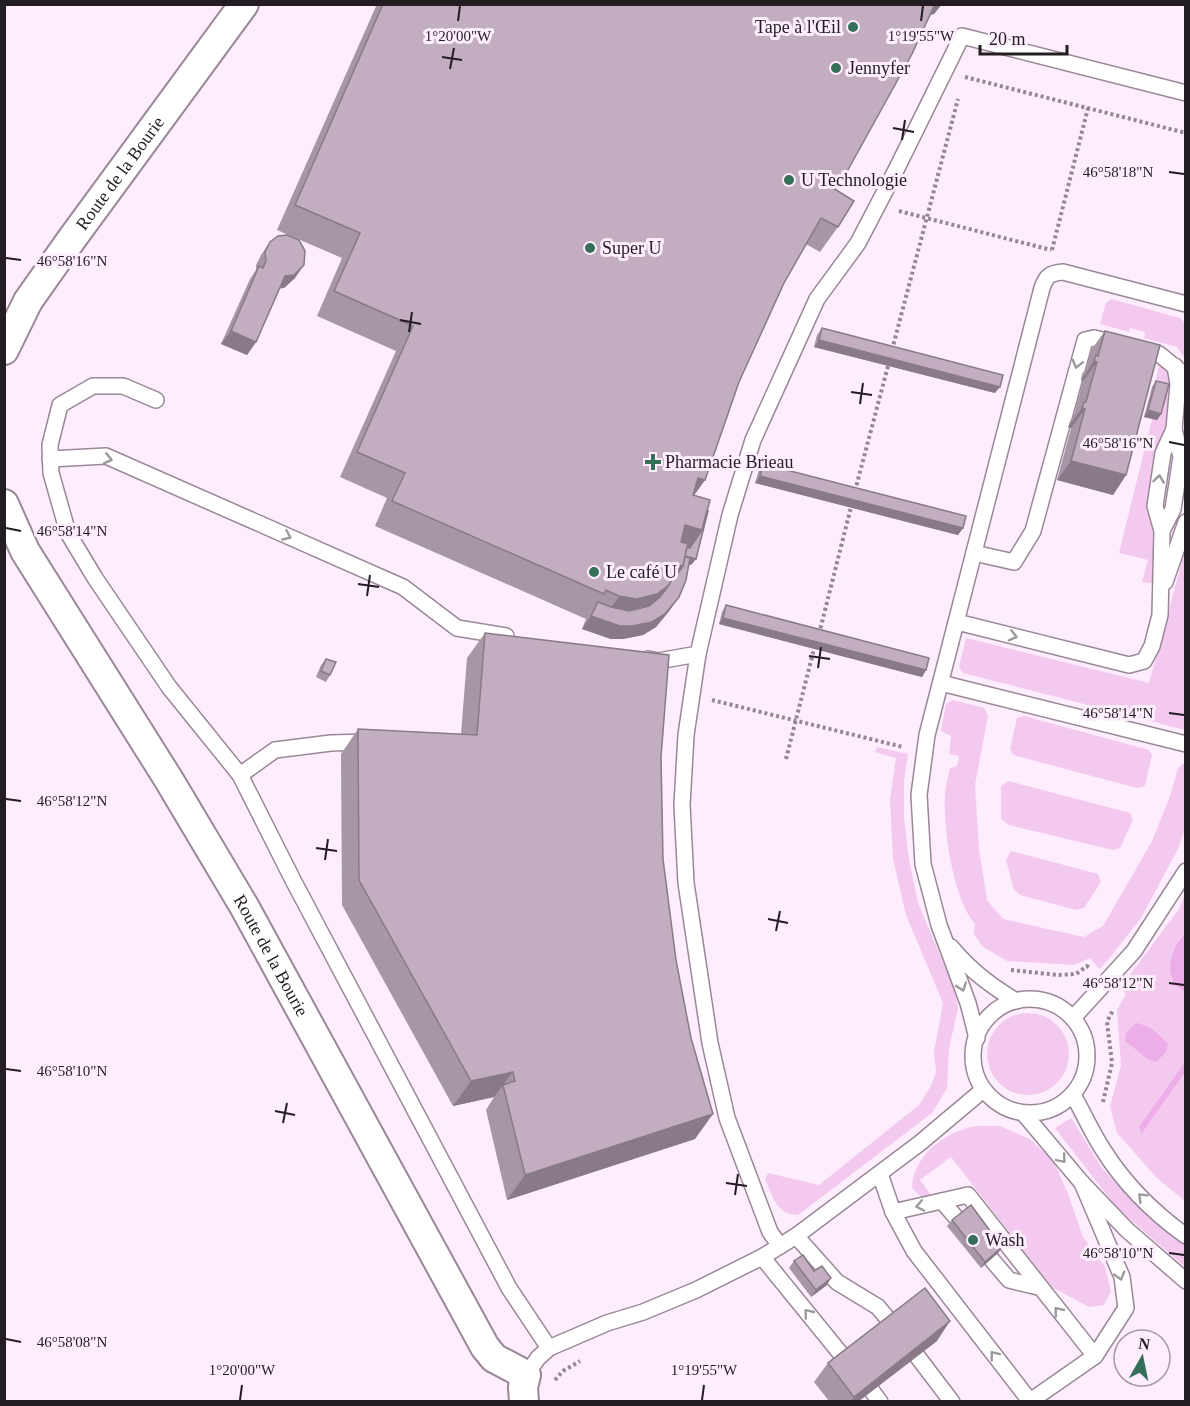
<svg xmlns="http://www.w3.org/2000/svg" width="1190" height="1406" viewBox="0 0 1190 1406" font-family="'Times New Roman',serif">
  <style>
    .green { fill: #f3c9ef }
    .water { fill: #edade8 }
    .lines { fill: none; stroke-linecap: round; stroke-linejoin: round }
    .lane-casing { stroke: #9a8798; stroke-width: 18 }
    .street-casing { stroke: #9a8798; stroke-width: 32 }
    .path { stroke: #938792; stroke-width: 4; stroke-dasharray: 3 3; stroke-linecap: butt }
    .lane { stroke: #fff; stroke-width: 15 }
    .street { stroke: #fff; stroke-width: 28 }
    .wall { fill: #a796a5 }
    .shaded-wall { fill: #887a86 }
    .building { fill: #c2aec0; stroke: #887a86; stroke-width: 1.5 }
    .oneway { stroke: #9c999c }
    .ticks { fill: none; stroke: #231c23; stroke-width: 2 }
    .poi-dot { fill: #366f57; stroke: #feedfc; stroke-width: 2 }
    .labels { text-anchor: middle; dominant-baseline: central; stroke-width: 6; stroke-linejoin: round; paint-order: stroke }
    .poi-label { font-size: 18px; fill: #231c23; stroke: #feedfc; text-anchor: start }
    .street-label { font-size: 18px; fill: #231c23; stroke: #feedfc }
    .ticks-label { font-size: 15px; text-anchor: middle; fill: #231c23; stroke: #feedfc; stroke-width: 6; stroke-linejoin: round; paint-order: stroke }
  </style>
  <rect width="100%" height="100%" fill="#feedfc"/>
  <g class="green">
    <path d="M 1111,299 L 1180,318 L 1185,323 L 1185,359 L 1177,347 L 1144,338 L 1145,332 L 1130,328 L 1129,332 L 1100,324 L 1106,303 Z"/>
    <path d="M 1159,366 L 1168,371 L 1173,385 L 1168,430 L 1158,448 L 1147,510 L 1154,537 L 1153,583 L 1142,582 L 1148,560 L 1119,553 L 1152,419 L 1154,388 Z"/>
    <path d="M 1185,550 L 1185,730 L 963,673 L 959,667 L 966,638 L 1149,683 Z"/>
    <path d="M 953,700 L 984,708 L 988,716 L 975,785 L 979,849 L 987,900 L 1003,919 L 1084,937 L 1103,926 L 1152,841 L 1170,796 L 1178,768 L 1185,762 L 1185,828 L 1178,849 L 1141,918 L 1108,960 L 1099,969 L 1090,958 L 1074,965 L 1007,961 L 983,947 L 974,934 L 975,924 C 953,899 943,829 945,795 C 945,786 948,777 950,768 L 957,766 L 959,756 L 949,754 L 951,736 L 941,731 L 946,704 Z"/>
    <path d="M 1024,716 L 1149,750 L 1152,755 L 1145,786 L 1137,788 L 1013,755 L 1010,748 L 1017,718 Z"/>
    <path d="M 877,747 L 908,754 L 904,781 L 904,817 L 909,860 L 918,903 L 955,991 L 958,1008 L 949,1049 L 947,1088 L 932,1113 L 798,1215 C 775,1214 774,1197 765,1180 L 768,1173 L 819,1185 L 919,1105 L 931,1086 L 936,1072 L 934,1052 L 943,1003 L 906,915 L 893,859 L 890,800 L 896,758 L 875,752 Z"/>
    <path d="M 1008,781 L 1130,813 L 1133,820 L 1120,848 L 1113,850 L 1009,825 L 1001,819 L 1001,786 Z"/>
    <path d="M 1011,851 L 1098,874 L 1101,882 L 1084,908 L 1076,910 L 1020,895 L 1014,890 L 1006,860 Z"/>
    <path d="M 1185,894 L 1185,932 L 1180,938 L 1179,988 L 1185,992 L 1185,1201 L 1157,1178 L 1117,1133 L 1110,1106 L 1121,1066 L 1117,1010 L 1126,994 L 1120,988 L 1179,909 Z"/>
    <circle cx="1028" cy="1054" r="41"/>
    <path d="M 1071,1118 L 1102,1168 L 1147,1216 L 1185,1245 L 1185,1267 L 1117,1208 L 1055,1128 Z"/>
    <path d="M 1000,1126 L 1030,1139 L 1054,1162 L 1068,1194 L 1083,1237 L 1105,1267 L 1111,1291 L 1104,1305 L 1089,1307 L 1052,1287 L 951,1157 L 920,1180 L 931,1195 L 921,1197 L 912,1188 C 913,1157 942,1134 971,1127 C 980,1125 991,1126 1000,1126 Z"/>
  </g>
  <g class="water">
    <path d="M 1185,932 L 1185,992 C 1161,978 1170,951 1185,932 Z"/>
    <path d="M 1136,1023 C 1148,1025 1162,1035 1168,1045 L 1166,1052 L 1156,1062 L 1149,1060 L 1125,1041 L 1126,1033 Z"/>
    <path d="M 1185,1062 L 1185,1072 L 1142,1133 L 1139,1127 Z"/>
  </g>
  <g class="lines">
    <defs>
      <g id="lane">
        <path d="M 156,400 L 123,386 L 93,386 L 60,405 L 50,445 L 51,473 L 68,533 L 95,578 L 169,687 L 240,775 L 294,882 L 509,1288 L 549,1348"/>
        <path d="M 50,459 L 106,456 L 403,587 L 457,628 L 506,636"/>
        <path d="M 1162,531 L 1173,509 L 1181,457 L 1174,429 L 1178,384 L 1175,366"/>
        <path d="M 974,553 L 1014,562 L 1033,531 L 1085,340 L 1094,338 L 1159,354 L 1186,376"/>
        <path d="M 1165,582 L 1186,522"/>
        <path d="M 957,622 L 1129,665 L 1144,661 L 1152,646 L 1160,615 L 1162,531 L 1155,506 L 1163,453 L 1174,429"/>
        <path d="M 648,659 L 658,661 L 698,654"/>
        <path d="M 941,683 L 1186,744"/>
        <path d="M 240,775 L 275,750 L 331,743 L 367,742"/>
        <path d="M 951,947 C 971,971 990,985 1016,1001"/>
        <circle cx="1030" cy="1056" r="57"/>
        <path d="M 1073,1018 L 1134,951 L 1186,871"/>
        <path d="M 977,1038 L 968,1003 L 939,925 L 923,864 L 919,795 L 927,735 L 1042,288 C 1046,276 1050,273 1063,272 L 1186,304"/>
        <path d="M 1073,1095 C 1083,1112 1091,1131 1102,1148 C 1123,1182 1154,1213 1186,1236"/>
        <path d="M 1024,1114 L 1082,1183 L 1127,1230 L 1186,1281"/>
        <path d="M 880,1174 L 893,1212 L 914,1251 L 1030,1401"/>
        <path d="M 942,1201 L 1009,1280 L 1038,1287"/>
        <path d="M 893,1212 L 968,1195 L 1095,1356"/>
        <path d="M 796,1236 L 837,1282 L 878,1307 L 891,1323"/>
        <path d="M 780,1246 L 770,1232 L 727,1118 L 710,1043 L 686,883 L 682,805 L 686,735 L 698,654 L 730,515 L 753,440 L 817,299 L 858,243 L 896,170 L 962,36 L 1186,93"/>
        <path d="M 762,1257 L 845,1359"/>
        <path d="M 917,1356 L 952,1402"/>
        <path d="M 526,1375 L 538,1358 L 549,1348 L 607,1323 L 643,1312 L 696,1290 L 762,1257 L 796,1236 L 920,1143 L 983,1090"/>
        <path d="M 872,1391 L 880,1402"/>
        <path d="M 1029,1402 L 1095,1356 L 1126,1308 L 1122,1277 L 1082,1183"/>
      </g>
      <g id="street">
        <path id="s1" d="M 4,350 L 28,301 L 71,240 L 244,4"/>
        <path id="s2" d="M 4,504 L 25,551 L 169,780 L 244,906 L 485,1347 L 494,1358 L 526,1375 L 523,1387 L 524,1402"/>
      </g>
    </defs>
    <use href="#lane" class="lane-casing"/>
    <use href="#street" class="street-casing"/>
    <g class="path">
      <path d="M 965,77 L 1186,133"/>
      <path d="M 899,211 L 1051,250"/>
      <path d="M 1052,250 L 1088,108"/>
      <path d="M 892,350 L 958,99"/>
      <path d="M 855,491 L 888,366"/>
      <path d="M 819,634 L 851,507"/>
      <path d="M 712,700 L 903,747"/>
      <path d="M 786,759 L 814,649"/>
      <path d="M 1011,970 L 1058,975 L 1076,974 L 1087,966 L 1090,969"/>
      <path d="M 1103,1102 L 1112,1063 L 1107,1022 L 1113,1010"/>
      <path d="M 555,1380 L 563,1371 L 580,1361"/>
    </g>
    <use href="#lane" class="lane"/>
    <use href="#street" class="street"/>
  </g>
  <g class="wall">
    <path d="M 377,4 L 942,4 L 934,14 L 930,15 L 836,189 L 838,227 L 820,252 L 806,244 L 784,283 L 739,382 L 705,480 L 694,495 L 696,559 L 691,565 L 689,564 L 670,610 L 656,627 L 643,635 L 623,639 L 611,639 L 582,629 L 586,619 L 375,526 L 387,498 L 340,477 L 396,351 L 317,316 L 342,258 L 277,230 Z"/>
    <path d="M 270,242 L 295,278 L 284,288 L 280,288 L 256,342 L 247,355 L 221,344 L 250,279 L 256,270 L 256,265 L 261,255 Z"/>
    <path d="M 822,328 L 995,393 L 814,347 L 817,335 Z"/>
    <path d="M 1105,331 L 1126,475 L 1113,495 L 1057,480 L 1071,428 L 1068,427 L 1070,421 L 1074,415 L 1083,381 L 1081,380 L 1082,374 L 1087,367 L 1091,350 Z"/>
    <path d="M 1156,381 L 1161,414 L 1157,420 L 1144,417 L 1152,387 Z"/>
    <path d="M 763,464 L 963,528 L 958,535 L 755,483 L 759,470 Z"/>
    <path d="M 726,605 L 926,670 L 922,677 L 719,624 L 722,612 Z"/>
    <path d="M 485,633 L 661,757 L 663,859 L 695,1139 L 507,1200 L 486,1110 L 494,1097 L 453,1106 L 342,905 L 341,754 L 358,729 L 461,734 L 467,658 Z"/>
    <path d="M 326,659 L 330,675 L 326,682 L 316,677 L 321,665 Z"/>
    <path d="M 952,1220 L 1002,1247 L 998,1253 L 981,1268 L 947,1226 Z"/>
    <path d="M 794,1261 L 827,1285 L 811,1297 L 789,1268 Z"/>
    <path d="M 937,1341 L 859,1401 L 829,1401 L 814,1382 L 828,1363 Z"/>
  </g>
  <g class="shaded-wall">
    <path d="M 931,4 L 942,4 L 934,14 L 923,16 Z"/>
    <path d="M 304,265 L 295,278 L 284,288 L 276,289 L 285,276 Z"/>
    <path d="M 231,331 L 256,342 L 247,355 L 221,344 Z"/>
    <path d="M 819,340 L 1000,387 L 995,393 L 814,347 Z"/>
    <path d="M 1094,361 L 1097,362 L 1083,381 L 1081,380 Z"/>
    <path d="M 1082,408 L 1085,409 L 1071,428 L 1068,427 Z"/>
    <path d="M 1148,410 L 1161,414 L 1157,420 L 1144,417 Z"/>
    <path d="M 1071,461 L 1126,475 L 1113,495 L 1057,480 Z"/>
    <path d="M 760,476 L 963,528 L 958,535 L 755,483 Z"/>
    <path d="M 698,478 L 705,480 L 687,505 Z"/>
    <path d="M 685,525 L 702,530 L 685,554 L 670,550 Z"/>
    <path d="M 670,552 L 696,559 L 691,565 L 678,562 Z"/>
    <path d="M 679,565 L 683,566 L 679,597 L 670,610 L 656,627 L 643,635 L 623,639 L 611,639 L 582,629 L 591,616 L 603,620 L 619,596 Z"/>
    <path d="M 723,618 L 926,670 L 922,677 L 719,624 Z"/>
    <path d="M 513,1072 L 494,1097 L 453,1106 L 471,1081 Z"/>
    <path d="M 713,1114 L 695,1139 L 507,1200 L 525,1175 Z"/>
    <path d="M 1002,1247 L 998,1253 L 981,1268 L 985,1262 Z"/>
    <path d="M 831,1278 L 827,1285 L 811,1297 L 816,1290 Z"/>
    <path d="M 950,1321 L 937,1341 L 859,1401 L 851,1401 L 854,1397 Z"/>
  </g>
  <g class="building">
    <path d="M 383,4 L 935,4 L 912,54 L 844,177 L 833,188 L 854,201 L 838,227 L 821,218 L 784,283 L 739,382 L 705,480 L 698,478 L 693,495 L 710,500 L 702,530 L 685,525 L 681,542 L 688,544 L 683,566 L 679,565 L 669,585 L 657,594 L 637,599 L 619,596 L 606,590 L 604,594 L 392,501 L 405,473 L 357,452 L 413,326 L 334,291 L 360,233 L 295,205 Z"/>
    <path d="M 287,235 L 299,240 L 305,251 L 304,265 L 294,275 L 285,276 L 256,342 L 231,331 L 259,266 L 263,268 L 266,261 L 265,252 L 270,242 L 278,236 Z"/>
    <path d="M 822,328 L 1003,375 L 1000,387 L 819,340 Z"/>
    <path d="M 1105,331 L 1160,345 L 1126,475 L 1071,461 L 1085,409 L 1082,408 L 1084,402 L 1086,402 L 1097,362 L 1094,361 L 1096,355 L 1098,356 Z"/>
    <path d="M 1156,381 L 1169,384 L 1161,414 L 1148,410 Z"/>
    <path d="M 763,464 L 966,516 L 963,528 L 760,476 Z"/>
    <path d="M 707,511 L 708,511 L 696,559 L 685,556 L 687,547 L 690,548 L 702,530 Z"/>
    <path d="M 685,557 L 690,558 L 686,580 L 679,597 L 665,614 L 652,622 L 632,626 L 620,626 L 591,616 L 598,602 L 611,607 L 629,611 L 649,606 L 660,597 L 669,585 L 673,577 L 675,578 L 683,566 Z"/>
    <path d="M 726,605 L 929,658 L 926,670 L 723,618 Z"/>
    <path d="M 485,633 L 669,655 L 661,757 L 663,859 L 676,960 L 691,1038 L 713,1114 L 525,1175 L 503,1085 L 515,1081 L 513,1072 L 471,1081 L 359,880 L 358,729 L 477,735 Z"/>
    <path d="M 326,659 L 336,662 L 330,675 L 321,671 Z"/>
    <path d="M 971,1205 L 1002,1247 L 985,1262 L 952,1220 Z"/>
    <path d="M 803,1255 L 814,1271 L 822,1266 L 831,1278 L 816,1290 L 794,1261 Z"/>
    <path d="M 925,1288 L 950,1321 L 854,1397 L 828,1363 Z"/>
  </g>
  <defs><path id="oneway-chevron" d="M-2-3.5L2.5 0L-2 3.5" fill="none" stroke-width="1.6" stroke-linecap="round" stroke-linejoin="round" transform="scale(1.5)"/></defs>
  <g class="oneway">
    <use href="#oneway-chevron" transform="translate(1077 364) rotate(104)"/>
    <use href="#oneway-chevron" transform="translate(108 459) rotate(13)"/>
    <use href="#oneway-chevron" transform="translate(1159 479) rotate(-82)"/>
    <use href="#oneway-chevron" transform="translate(287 536) rotate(24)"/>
    <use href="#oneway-chevron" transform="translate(1013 636) rotate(14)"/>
    <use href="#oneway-chevron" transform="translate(962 987) rotate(70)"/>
    <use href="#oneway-chevron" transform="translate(1062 1159) rotate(50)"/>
    <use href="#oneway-chevron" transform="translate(1142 1197) rotate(-135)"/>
    <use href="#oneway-chevron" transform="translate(920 1206) rotate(168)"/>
    <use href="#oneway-chevron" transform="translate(1120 1276) rotate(74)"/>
    <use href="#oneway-chevron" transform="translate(1058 1311) rotate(-129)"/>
    <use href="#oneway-chevron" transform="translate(808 1313) rotate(-129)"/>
    <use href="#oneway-chevron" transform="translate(994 1355) rotate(-128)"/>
  </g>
  <path class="ticks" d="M 458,21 L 460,6M 921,21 L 923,6M 442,57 L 462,60M 450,69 L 454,48M 893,128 L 914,132M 902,140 L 905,120M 1169,172 L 1184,174M 6,258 L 21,260M 400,320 L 421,324M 409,332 L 412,312M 851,392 L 872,395M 860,404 L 863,383M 1169,442 L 1184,445M 6,528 L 21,531M 358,584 L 379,587M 367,596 L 370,575M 809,656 L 830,659M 818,668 L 821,647M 1169,713 L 1184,715M 6,799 L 21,801M 316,848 L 337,851M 325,860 L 328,839M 768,919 L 788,923M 776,931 L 780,911M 1169,983 L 1184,985M 6,1069 L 21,1071M 275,1111 L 295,1115M 283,1123 L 287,1103M 726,1183 L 747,1186M 735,1195 L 738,1174M 1169,1253 L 1184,1255M 6,1339 L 21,1342M 240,1400 L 242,1385M 702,1400 L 704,1385"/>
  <g class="poi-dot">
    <circle cx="853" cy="27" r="6"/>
    <circle cx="836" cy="68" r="6"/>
    <circle cx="789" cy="180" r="6"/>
    <circle cx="590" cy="248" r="6"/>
    <path d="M650 453h6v6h6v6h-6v6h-6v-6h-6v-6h6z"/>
    <circle cx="594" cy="572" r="6"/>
    <circle cx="973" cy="1240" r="6"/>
  </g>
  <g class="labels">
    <g class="poi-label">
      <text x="841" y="27" text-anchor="end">Tape à l'Œil</text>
      <text x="848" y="68">Jennyfer</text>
      <text x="801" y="180">U Technologie</text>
      <text x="602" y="248">Super U</text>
      <text x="665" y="462">Pharmacie Brieau</text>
      <text x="606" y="572">Le café U</text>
      <text x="985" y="1240">Wash</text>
    </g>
    <g class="street-label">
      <text stroke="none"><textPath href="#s1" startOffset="212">Route de la Bourie</textPath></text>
      <text stroke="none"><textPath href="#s2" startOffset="525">Route de la Bourie</textPath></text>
    </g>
  </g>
  <g class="ticks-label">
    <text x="458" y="41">1°20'00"W</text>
    <text x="921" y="41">1°19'55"W</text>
    <text x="1118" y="177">46°58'18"N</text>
    <text x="72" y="266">46°58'16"N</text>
    <text x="1118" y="448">46°58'16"N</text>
    <text x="72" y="536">46°58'14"N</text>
    <text x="1118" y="718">46°58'14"N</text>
    <text x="72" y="806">46°58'12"N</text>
    <text x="1118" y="988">46°58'12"N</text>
    <text x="72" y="1076">46°58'10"N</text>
    <text x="1118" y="1258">46°58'10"N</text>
    <text x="72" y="1347">46°58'08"N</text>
    <text x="242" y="1375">1°20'00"W</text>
    <text x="704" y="1375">1°19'55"W</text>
  </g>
  <rect width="1190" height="1406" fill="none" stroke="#231c23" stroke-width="12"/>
  <g transform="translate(1142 1358) rotate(9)"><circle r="28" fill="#feedfc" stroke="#a699a5" stroke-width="1.5"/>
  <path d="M0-4.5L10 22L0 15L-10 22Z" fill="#366f57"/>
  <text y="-9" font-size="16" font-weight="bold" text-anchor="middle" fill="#231c23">N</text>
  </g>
  <path d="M980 45v9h87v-9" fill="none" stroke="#231c23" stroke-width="3"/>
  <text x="989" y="45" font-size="18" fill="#231c23" stroke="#feedfc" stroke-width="4.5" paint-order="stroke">20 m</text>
</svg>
